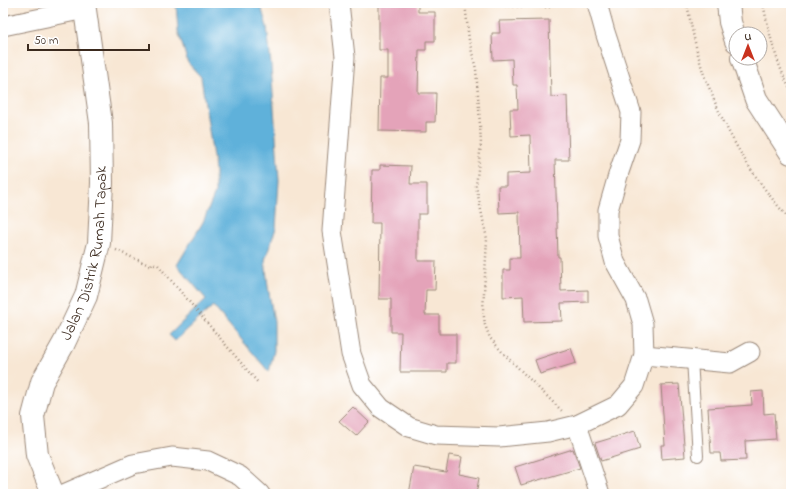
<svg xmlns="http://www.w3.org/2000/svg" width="794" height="497" viewBox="0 0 794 497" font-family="'Indie Flower',sans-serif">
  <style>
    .water { fill: #5eb1da; stroke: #4c6e7c }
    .building { fill: #e4a3b9 }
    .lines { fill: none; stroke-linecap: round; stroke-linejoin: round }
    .lane-casing { stroke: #9a8879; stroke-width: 12 }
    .street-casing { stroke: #9a8879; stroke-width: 21 }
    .secondary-casing { stroke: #9a8879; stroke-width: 24 }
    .path { stroke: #9a8879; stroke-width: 2.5; stroke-dasharray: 1 3; stroke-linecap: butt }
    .lane { stroke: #fff; stroke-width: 10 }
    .street { stroke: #fff; stroke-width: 19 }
    .secondary { stroke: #fff; stroke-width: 22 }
    .labels { text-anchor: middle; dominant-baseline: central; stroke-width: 3; stroke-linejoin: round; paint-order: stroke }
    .street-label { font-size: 16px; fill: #3b2a1e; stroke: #fff }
  </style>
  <rect width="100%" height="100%" fill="#fff"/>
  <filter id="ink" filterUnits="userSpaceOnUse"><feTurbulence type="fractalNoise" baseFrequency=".025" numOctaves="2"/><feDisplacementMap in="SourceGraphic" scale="8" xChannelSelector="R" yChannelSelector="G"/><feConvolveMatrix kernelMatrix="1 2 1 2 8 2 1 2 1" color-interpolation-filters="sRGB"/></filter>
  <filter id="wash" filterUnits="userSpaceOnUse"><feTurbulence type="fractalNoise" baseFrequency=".012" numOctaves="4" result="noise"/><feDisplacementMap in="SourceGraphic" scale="16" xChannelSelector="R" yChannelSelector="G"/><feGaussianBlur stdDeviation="0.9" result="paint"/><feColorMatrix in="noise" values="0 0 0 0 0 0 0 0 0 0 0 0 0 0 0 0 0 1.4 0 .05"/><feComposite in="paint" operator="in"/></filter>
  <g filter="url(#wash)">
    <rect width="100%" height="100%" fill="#f8e7d4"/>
    <path class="water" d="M 176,3 L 256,3 L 262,10 L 267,27 L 271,65 L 279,180 L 276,228 L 265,260 L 268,287 L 274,322 L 274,351 L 269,372 L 213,306 L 175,341 L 169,335 L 206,299 L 177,265 L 203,222 L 215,193 L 215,170 L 201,77 L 188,63 L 178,31 Z"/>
    <g id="blocks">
      <g class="building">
        <path d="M 379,3 L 418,3 L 418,12 L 435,12 L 435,41 L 426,41 L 426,50 L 419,50 L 418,93 L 436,93 L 435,122 L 426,122 L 426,132 L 379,131 L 380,78 L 388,78 L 388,50 L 379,50 Z"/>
        <path d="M 549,20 L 551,97 L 567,96 L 569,160 L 555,160 L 558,257 L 560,257 L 561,291 L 588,290 L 588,302 L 561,303 L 562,321 L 524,322 L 523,296 L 503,297 L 503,270 L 510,270 L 510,258 L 520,258 L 519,212 L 499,213 L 498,186 L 506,186 L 506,174 L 531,173 L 530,135 L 511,136 L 510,109 L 518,109 L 517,85 L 513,85 L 512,59 L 493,60 L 492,33 L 500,33 L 499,21 Z"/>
        <path d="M 380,165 L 411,166 L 410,184 L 427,184 L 427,214 L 418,214 L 418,261 L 436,261 L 435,290 L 426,290 L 425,315 L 439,315 L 439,334 L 456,334 L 456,363 L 447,363 L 447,372 L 400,372 L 401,332 L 391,332 L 391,299 L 379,299 L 380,223 L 371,223 L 372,170 L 380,170 Z"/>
        <path d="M 571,348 L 576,363 L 540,374 L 535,360 Z"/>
        <path d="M 679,384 L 685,457 L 662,459 L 661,445 L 665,445 L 661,385 Z"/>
        <path d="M 763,391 L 764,414 L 774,413 L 776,439 L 745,441 L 746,460 L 721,461 L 720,453 L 711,453 L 708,408 L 752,405 L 751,392 Z"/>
        <path d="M 353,407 L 369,422 L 356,436 L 339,421 Z"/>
        <path d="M 635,431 L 640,449 L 601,461 L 595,443 Z"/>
        <path d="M 573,449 L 580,468 L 521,485 L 515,467 Z"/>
        <path d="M 449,455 L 462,457 L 459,474 L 479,478 L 476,494 L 409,494 L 414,467 L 446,472 Z"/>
      </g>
    </g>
  </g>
  <g filter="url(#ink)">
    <use href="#blocks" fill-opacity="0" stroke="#9a8879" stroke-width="1"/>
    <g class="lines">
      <defs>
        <path id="lane" d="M 692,359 L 698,456"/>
        <g id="street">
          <path d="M 339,3 L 345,57 L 332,231 L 351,354 L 362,385 L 381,408 L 409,427 L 436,435 L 499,437 L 548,432 L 577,425 L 618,405 L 634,386 L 644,355 L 643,324 L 636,300 L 615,262 L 608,236 L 608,210 L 619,172 L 630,140 L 631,112 L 605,32 L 597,3"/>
          <path d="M 3,26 L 85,9"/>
          <path d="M 644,355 L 730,363 L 750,352"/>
          <path d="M 577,425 L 600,494"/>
          <path d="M 64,494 L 133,464 L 172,457 L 208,461 L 240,476 L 260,494"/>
        </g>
        <g id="secondary">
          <path d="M 728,3 L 730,22 L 736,41"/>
          <path d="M 742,58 L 756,99 L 791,153"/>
          <path id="s1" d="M 53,494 L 37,455 L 33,416 L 42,382 L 64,343 L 86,296 L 99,243 L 102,183 L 101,123 L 84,3"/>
        </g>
      </defs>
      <use href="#lane" class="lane-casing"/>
      <use href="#street" class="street-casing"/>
      <use href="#secondary" class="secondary-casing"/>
      <g class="path">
        <path d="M 465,3 L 469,40 L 476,69 L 479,108 L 481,144 L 476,186 L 487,239 L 483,310 L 485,325 L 490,338 L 503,353 L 562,411"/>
        <path d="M 687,3 C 691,26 696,49 703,72 C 706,81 711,91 714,100 C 734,147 758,184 791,221"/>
        <path d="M 763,3 C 769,33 776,63 791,91"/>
        <path d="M 465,5 L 550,7 L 550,3"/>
        <path d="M 116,250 L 151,266 L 152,263 L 158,265 L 259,384"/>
      </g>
      <use href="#lane" class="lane"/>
      <use href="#street" class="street"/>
      <use href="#secondary" class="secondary"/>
    </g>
  </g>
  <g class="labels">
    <g class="street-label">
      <text stroke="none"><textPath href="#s1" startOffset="255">Jalan Distrik Rumah Tapak</textPath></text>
    </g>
  </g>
  <rect width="794" height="497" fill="none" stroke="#fff" stroke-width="16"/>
  <g transform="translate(748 46)"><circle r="19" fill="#ffffff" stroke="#b1aaa5"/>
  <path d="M0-3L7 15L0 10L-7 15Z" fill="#c8321e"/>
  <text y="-6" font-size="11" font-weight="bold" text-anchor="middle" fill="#3b2a1e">U</text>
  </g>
  <path d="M28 44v6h121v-6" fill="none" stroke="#3b2a1e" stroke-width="2"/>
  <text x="34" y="44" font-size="12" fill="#3b2a1e" stroke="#ffffff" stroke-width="3" paint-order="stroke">50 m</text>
</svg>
